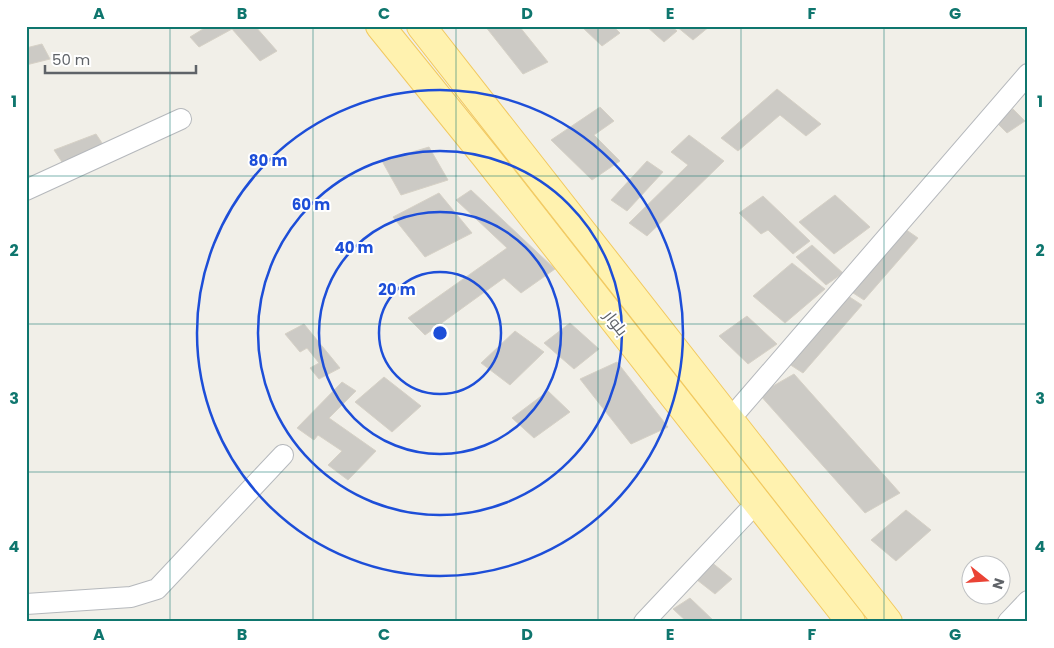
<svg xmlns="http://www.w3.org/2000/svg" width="1054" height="648" viewBox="0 0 1054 648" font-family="Poppins,Cairo,sans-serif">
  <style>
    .building { fill: #cccac5; stroke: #d6d1c6 }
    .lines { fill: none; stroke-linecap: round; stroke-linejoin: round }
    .street-casing { stroke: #b5b8bc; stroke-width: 22 }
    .primary-casing { stroke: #f2c960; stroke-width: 30 }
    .street { stroke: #fff; stroke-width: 20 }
    .primary { stroke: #fff2af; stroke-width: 28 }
    .grid { fill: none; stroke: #0f766e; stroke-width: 1; stroke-opacity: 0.55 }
    .ring { fill: none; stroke: #1d4ed8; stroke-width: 2.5 }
    .labels { text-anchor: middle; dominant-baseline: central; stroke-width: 4; stroke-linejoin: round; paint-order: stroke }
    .street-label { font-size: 16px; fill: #5f6368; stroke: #fff }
    .centre { fill: #1d4ed8; stroke: #fff; stroke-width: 2.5 }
    .ring-label { font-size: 15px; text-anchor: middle; font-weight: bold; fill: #1d4ed8; stroke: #fff; stroke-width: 4; stroke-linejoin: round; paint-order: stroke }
    .neatline { fill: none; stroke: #0f766e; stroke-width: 2 }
    .grid-label { font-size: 16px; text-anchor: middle; font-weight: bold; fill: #0f766e }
  </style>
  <rect width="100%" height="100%" fill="#f1efe8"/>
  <g class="building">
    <path d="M 208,26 L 255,26 L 277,51 L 260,61 L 232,29 L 199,47 L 190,37 Z"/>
    <path d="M 485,26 L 519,26 L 548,62 L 523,74 Z"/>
    <path d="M 581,26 L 613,26 L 620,33 L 602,46 Z"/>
    <path d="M 646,26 L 671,26 L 677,31 L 664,42 Z"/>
    <path d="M 676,26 L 710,26 L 693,40 Z"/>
    <path d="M 42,44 L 50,59 L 26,65 L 26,48 Z"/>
    <path d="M 777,89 L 821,124 L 806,136 L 780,115 L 738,151 L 721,138 Z"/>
    <path d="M 600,107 L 614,121 L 594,135 L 620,161 L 592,180 L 551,140 Z"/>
    <path d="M 1013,109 L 1025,121 L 1007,133 L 995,121 Z"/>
    <path d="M 96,134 L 104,146 L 62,162 L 54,150 Z"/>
    <path d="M 689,135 L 724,161 L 647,236 L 629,223 L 688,165 L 671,152 Z"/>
    <path d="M 429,147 L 448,180 L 401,195 L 382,161 Z"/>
    <path d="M 647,161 L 663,172 L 627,211 L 611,200 Z"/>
    <path d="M 471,190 L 555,269 L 521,293 L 504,278 L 425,335 L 408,318 L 507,248 L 456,200 Z"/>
    <path d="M 439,193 L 472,233 L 425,257 L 393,217 Z"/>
    <path d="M 835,195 L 870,227 L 834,254 L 799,222 Z"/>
    <path d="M 763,196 L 810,241 L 793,254 L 768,230 L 761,234 L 739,213 Z"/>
    <path d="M 905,229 L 918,238 L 864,300 L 850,291 Z"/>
    <path d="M 812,245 L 843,273 L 826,285 L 796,257 Z"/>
    <path d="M 792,263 L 825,289 L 785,323 L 753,296 Z"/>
    <path d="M 848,296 L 862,305 L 803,373 L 789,364 Z"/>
    <path d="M 747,316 L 777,344 L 748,364 L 719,336 Z"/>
    <path d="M 570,323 L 599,349 L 574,369 L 544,343 Z"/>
    <path d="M 304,324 L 340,368 L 319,379 L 310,368 L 319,363 L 307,348 L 300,352 L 285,334 Z"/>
    <path d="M 515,331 L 544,352 L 510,385 L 481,363 Z"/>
    <path d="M 617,362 L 668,427 L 631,444 L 580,379 Z"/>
    <path d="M 794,374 L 900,493 L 865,513 L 759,394 Z"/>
    <path d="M 384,377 L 421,406 L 392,432 L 355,402 Z"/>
    <path d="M 342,382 L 356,391 L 329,418 L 376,451 L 348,480 L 328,465 L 342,451 L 318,435 L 314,440 L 297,428 Z"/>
    <path d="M 548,391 L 570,412 L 534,438 L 512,418 Z"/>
    <path d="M 906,510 L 931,530 L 896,561 L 871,540 Z"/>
    <path d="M 710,561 L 732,579 L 715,594 L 692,576 Z"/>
    <path d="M 690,598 L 715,622 L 687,622 L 673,609 Z"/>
  </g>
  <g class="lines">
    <defs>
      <g id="street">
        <path d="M 26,190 L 181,119"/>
        <path d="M 730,419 L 1028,74"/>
        <path d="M 26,604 L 131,597 L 157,589 L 283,455"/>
        <path d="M 644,622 L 757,502"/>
        <path d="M 1008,622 L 1028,601"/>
      </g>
      <g id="primary">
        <path d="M 380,26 L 486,157 L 851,622"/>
        <path d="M 421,26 L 888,622"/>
      </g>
    </defs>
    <use href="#street" class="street-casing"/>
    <use href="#primary" class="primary-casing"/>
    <use href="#street" class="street"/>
    <use href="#primary" class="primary"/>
  </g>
  <path class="grid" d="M 170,26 L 170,622M 313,26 L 313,622M 456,26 L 456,622M 598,26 L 598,622M 741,26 L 741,622M 884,26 L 884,622M 26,176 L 1028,176M 26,324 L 1028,324M 26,472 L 1028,472"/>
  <g class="ring">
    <circle cx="440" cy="333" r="61"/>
    <circle cx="440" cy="333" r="121"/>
    <circle cx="440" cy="333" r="182"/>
    <circle cx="440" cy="333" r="243"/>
  </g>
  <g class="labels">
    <g class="street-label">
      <text transform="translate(616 323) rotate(52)">بلوار</text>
    </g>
  </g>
  <circle cx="440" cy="333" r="8" class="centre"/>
  <g class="ring-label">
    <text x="268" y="166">80 m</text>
    <text x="311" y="210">60 m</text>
    <text x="354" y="253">40 m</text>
    <text x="397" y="295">20 m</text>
  </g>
  <rect width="1054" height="648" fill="none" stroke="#ffffff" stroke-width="55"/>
  <g transform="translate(986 580) rotate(107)"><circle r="24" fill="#ffffff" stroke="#bfc1c3"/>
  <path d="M0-4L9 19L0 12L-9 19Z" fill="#ea4335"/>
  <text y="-8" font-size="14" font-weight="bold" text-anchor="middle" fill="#5f6368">N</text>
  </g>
  <path d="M45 65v8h151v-8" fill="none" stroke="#5f6368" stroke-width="2.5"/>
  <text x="52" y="65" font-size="15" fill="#5f6368" stroke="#ffffff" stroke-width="4" paint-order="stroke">50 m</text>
  <rect x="28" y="28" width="998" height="592" class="neatline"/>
  <g class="grid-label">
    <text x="99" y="19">A</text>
    <text x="242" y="19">B</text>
    <text x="384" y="19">C</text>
    <text x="527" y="19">D</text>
    <text x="670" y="19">E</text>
    <text x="812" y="19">F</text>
    <text x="955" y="19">G</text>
    <text x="14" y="107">1</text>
    <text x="1040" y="107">1</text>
    <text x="14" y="256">2</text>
    <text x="1040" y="256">2</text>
    <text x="14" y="404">3</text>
    <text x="1040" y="404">3</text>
    <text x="14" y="552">4</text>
    <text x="1040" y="552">4</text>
    <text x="99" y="640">A</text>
    <text x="242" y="640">B</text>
    <text x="384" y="640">C</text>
    <text x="527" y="640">D</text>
    <text x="670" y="640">E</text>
    <text x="812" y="640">F</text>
    <text x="955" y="640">G</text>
  </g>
</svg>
